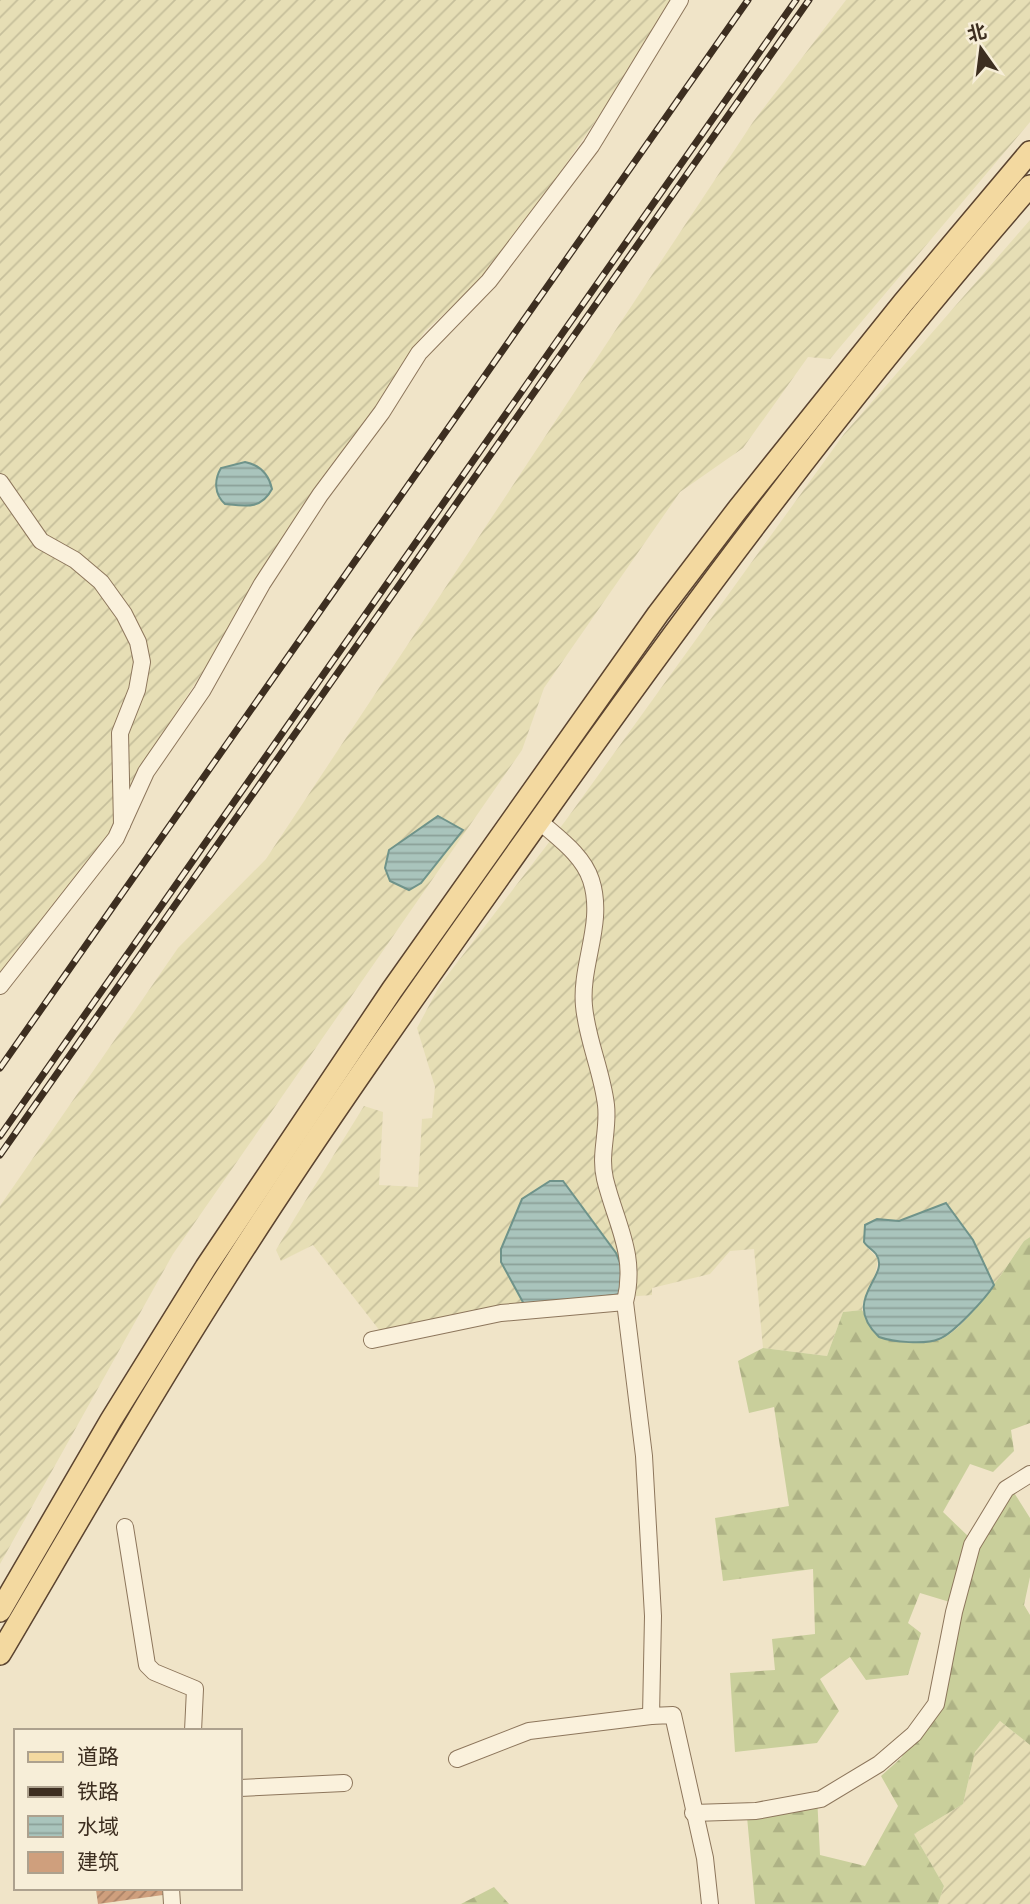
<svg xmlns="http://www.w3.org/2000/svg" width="1030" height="1904" viewBox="0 0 1030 1904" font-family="'Zilla Slab','Noto Sans SC',serif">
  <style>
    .farmland { fill: url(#farmland-furrows) }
    .forest { fill: url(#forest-firs) }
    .water { fill: url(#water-rules); stroke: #6f938a; stroke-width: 2 }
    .building { fill: url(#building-hatch) }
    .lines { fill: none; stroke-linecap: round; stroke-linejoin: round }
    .minor-casing { stroke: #8d765c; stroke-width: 18 }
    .major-casing { stroke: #5b4430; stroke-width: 24 }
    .minor { stroke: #faf1dc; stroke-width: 16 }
    .major { stroke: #f3d9a0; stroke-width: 21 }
    .rail-casing { stroke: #3d2e20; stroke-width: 7 }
    .rail { stroke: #f7eed8; stroke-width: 4.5; stroke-dasharray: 13; stroke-linecap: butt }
  </style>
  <defs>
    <pattern id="farmland-furrows" width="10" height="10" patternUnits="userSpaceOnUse" patternTransform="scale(1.75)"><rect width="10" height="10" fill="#e6deb5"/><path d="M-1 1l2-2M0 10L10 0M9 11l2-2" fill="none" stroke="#c6bf9b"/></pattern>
    <pattern id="forest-firs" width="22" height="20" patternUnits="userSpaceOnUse" patternTransform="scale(1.75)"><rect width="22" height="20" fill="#c9cf9b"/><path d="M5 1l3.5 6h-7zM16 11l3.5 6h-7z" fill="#aeb285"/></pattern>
    <pattern id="water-rules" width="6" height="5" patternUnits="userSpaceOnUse" patternTransform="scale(1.75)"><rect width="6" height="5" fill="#a9c4bc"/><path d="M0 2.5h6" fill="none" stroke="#8ba098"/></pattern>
    <pattern id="building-hatch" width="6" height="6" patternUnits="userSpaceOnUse" patternTransform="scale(1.75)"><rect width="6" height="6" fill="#cf9f7d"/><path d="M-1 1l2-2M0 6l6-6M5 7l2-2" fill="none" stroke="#a98266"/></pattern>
  </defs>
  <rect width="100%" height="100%" fill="#f0e4c8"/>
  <g class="farmland">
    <path d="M 0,0 L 679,0 L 492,271 L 425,331 L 138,771 L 111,834 L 0,985 Z"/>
    <path d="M 846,0 L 1030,0 L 1030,122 L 830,359 L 808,357 L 743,448 L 680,492 L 544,688 L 522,750 L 173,1254 L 0,1564 L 0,1206 L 178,948 L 266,859 L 753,122 Z"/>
    <path d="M 1030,220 L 1030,1237 L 1024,1241 L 994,1285 L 973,1240 L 912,1215 L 899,1221 L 877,1219 L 866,1246 L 878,1259 L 874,1281 L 863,1301 L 862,1310 L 843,1312 L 827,1356 L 763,1348 L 754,1249 L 730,1251 L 710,1274 L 652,1288 L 652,1295 L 501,1306 L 380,1331 L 313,1245 L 281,1261 L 276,1250 L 296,1216 L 364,1106 L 383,1112 L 379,1185 L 418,1187 L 422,1119 L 432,1118 L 435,1087 L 417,1028 L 440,985 L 566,820 L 844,434 Z"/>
    <path d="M 1000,1721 L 1030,1745 L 1030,1904 L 938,1904 L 944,1886 L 914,1834 L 963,1804 L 975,1752 Z"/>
  </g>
  <g class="forest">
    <path d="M 1030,1237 L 1030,1423 L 1011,1430 L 1014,1451 L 993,1472 L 970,1464 L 943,1512 L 969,1537 L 953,1603 L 920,1593 L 908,1623 L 921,1633 L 908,1675 L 866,1680 L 850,1657 L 820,1679 L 839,1711 L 817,1743 L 735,1752 L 730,1673 L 775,1670 L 772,1639 L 815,1634 L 813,1569 L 723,1581 L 715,1518 L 789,1506 L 774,1407 L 749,1413 L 738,1361 L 763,1348 L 827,1356 L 843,1312 L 862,1310 L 879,1337 C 893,1337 926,1344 939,1340 C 966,1331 1008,1264 1024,1241 Z"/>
    <path d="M 1013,1491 L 1030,1518 L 1030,1577 L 1024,1605 L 1030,1615 L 1030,1745 L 1000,1721 L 975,1752 L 963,1804 L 914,1834 L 944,1886 L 938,1904 L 755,1904 L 746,1806 L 817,1796 L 820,1855 L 865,1866 L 898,1806 L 881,1776 L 901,1758 L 944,1699 L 975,1545 Z"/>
    <path d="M 494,1887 L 509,1904 L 461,1904 Z"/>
  </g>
  <g class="water">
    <path d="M 245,462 C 260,465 269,475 272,489 C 261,510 245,506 225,504 C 214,494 214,480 221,468 Z"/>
    <path d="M 438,816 L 463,830 L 421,883 L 409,890 L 390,881 L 385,868 L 389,850 Z"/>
    <path d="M 550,1181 L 563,1181 L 616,1253 L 622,1268 L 622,1294 L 525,1306 L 501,1262 L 501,1249 L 522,1199 Z"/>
    <path d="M 946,1203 L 973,1240 L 994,1285 C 986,1298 953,1334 939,1339 C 925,1345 893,1342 879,1337 C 839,1298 892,1277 876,1254 C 873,1250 867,1247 864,1242 L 865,1225 L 877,1219 L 899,1221 Z"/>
  </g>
  <path class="building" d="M 103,1888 L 162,1888 L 163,1895 L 98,1904 L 96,1890 Z"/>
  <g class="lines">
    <defs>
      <g id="minor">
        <path d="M 0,482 L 41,541 L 75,560 L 101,582 L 124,614 L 138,642 L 142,662 L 137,690 L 120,733 L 122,825"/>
        <path d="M 539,821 C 558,838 583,855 591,880 C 605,923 580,964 584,1006 C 587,1040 602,1071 606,1105 C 609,1130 599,1154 605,1179 C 616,1224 637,1255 625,1302 L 644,1456 L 653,1616 L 651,1716 L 673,1715 L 705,1858 L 710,1904"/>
        <path d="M 0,986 L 116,838 L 146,772 L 202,691 L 262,584 L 320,495 L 382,412 L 419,353 L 489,281 L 591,146 L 680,0"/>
        <path d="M 372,1340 L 501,1313 L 625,1302"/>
        <path d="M 125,1527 L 147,1665 L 154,1672 L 195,1689 L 193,1731"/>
        <path d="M 457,1759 L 529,1731 L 651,1716"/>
        <path d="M 240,1788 L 344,1783"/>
        <path d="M 693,1813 L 756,1811 L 821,1799 L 879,1764 L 914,1734 L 936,1704 L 954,1612 L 972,1545 L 1006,1489 L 1030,1474"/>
        <path d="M 171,1888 L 172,1904"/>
      </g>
      <g id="major">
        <path d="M 0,1611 L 111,1420 L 206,1267 L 392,990 L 658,614 L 738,509 L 903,303 L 1030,152"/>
        <path d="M 0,1654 C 73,1530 145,1404 222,1283 C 322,1125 431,973 539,821 C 694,602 854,388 1030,186"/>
      </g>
    </defs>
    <use href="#minor" class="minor-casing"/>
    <use href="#major" class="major-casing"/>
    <use href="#minor" class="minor"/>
    <use href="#major" class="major"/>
    <defs>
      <g id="rail">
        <path d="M 0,1068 L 748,0"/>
        <path d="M 0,1136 L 796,0"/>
        <path d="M 0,1155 L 809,0"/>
      </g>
    </defs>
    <use href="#rail" class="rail-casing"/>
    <use href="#rail" class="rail"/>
  </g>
  <rect x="14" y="1729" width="228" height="161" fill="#f7eed8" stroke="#ada18e" stroke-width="2"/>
  <rect x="28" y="1752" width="35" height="10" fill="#f3d9a0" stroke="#ada18e" stroke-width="2"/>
  <text x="77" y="1764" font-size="21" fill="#3d2e20">道路</text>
  <rect x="28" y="1787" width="35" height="10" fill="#3d2e20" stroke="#ada18e" stroke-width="2"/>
  <text x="77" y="1799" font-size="21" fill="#3d2e20">铁路</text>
  <rect x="28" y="1816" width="35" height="21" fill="url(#water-rules)" stroke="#ada18e" stroke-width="2"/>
  <text x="77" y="1834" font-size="21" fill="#3d2e20">水域</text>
  <rect x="28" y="1852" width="35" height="21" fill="#cf9f7d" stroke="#ada18e" stroke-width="2"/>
  <text x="77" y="1869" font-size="21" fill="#3d2e20">建筑</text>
  <g transform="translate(981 49) rotate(346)" stroke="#f7eed8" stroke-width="5" paint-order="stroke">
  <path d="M0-5L12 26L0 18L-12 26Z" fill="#3d2e20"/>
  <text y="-10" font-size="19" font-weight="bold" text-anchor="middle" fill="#3d2e20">北</text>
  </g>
</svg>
